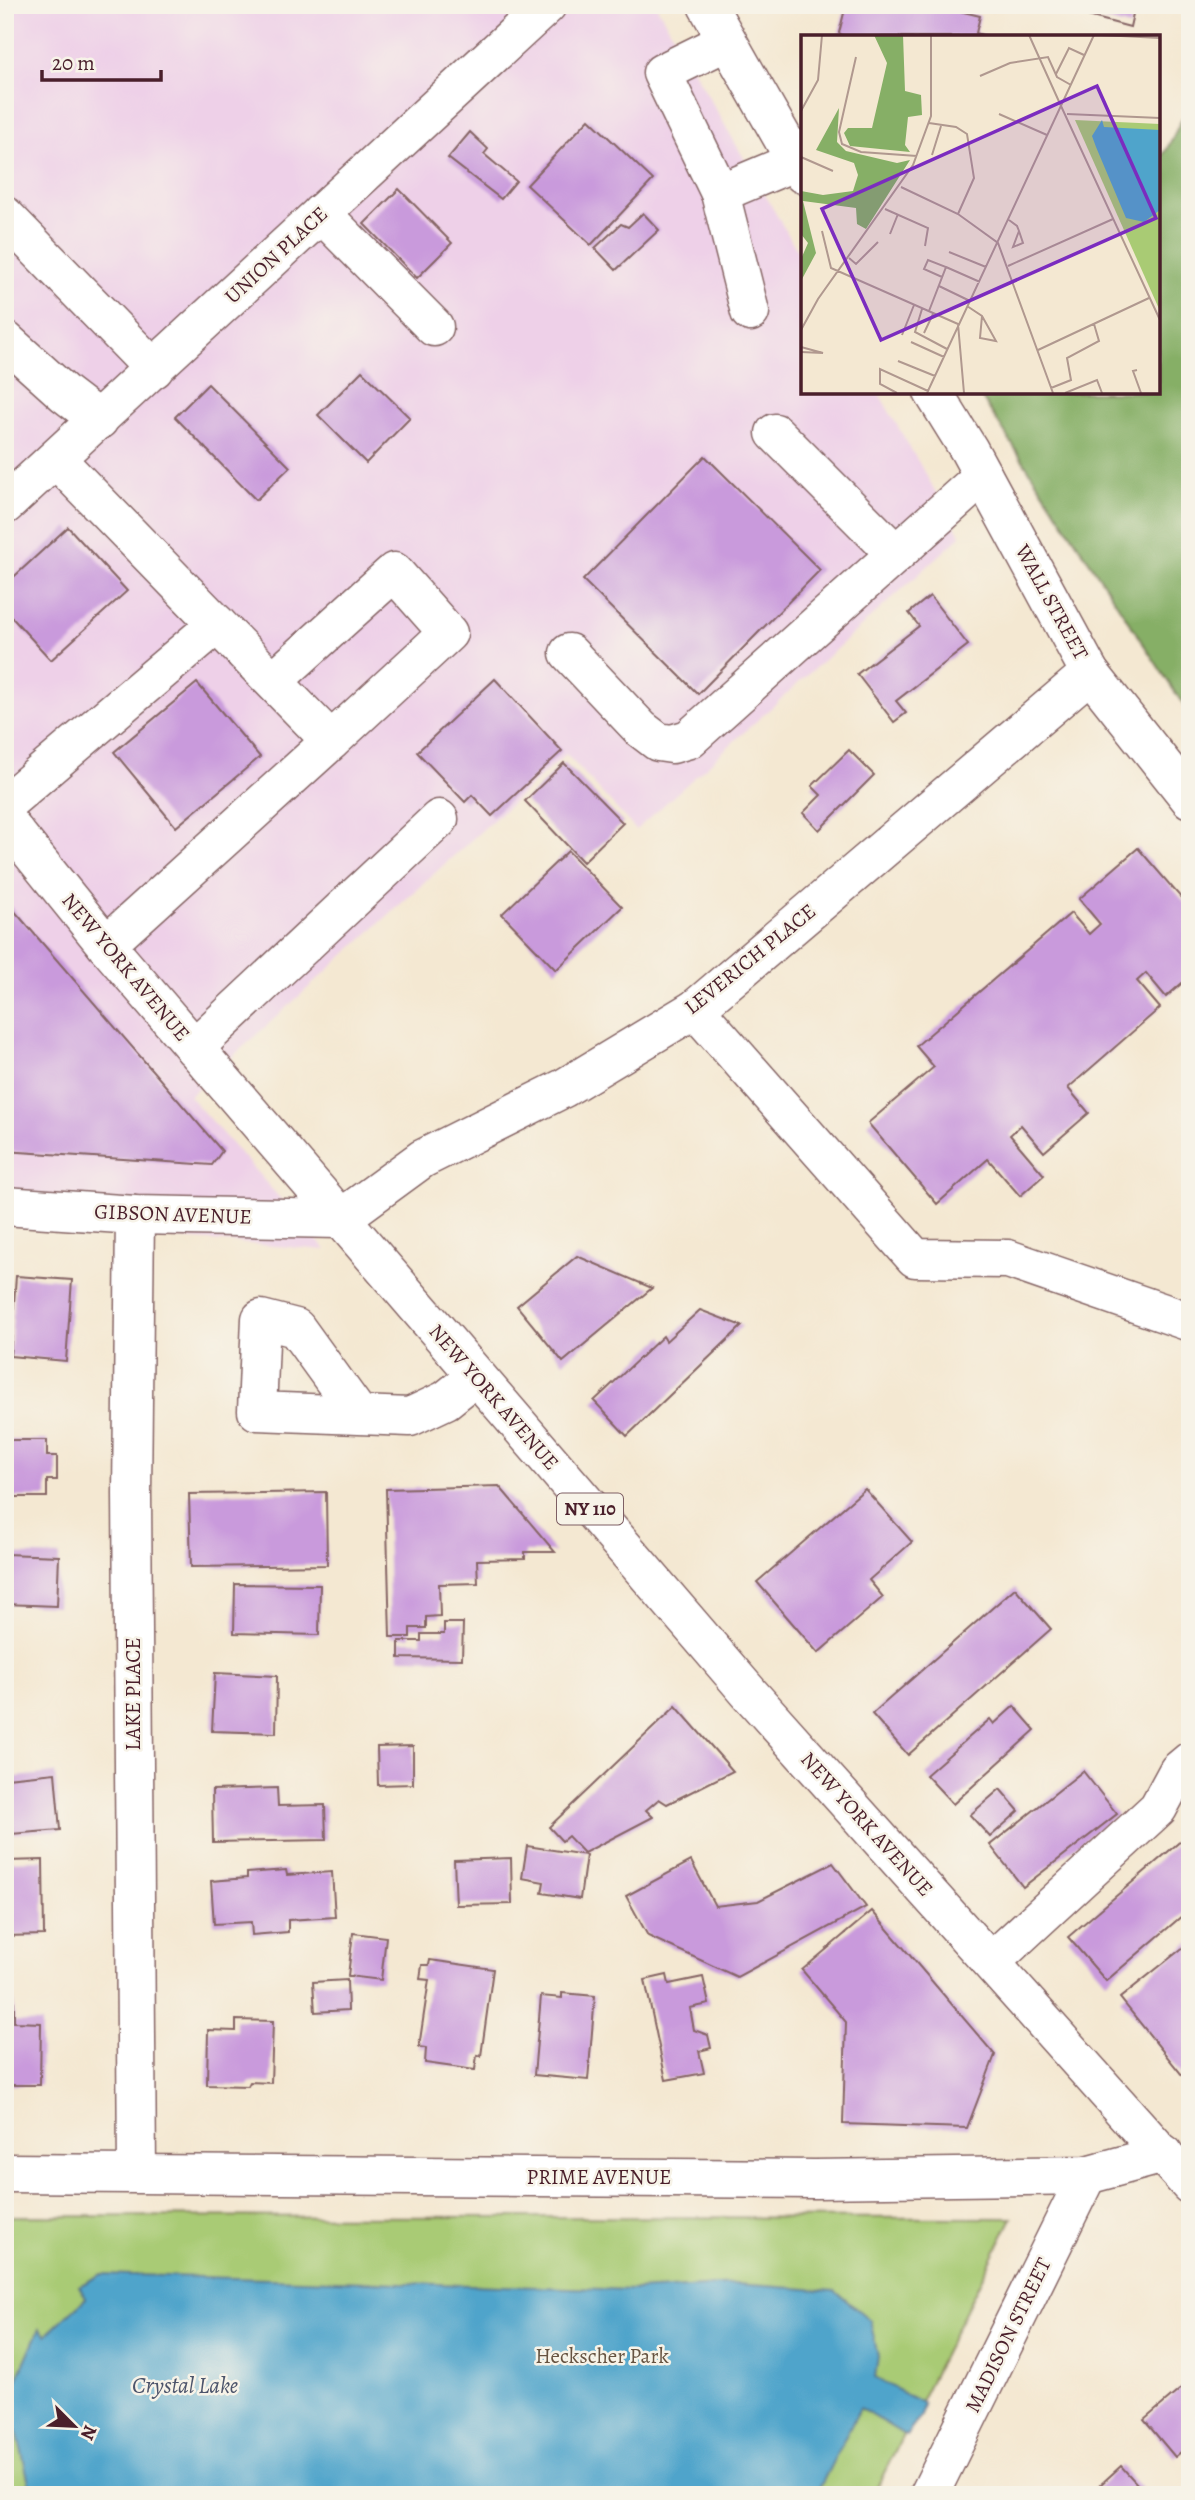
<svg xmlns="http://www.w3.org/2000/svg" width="1195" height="2500" viewBox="0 0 1195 2500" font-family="Alegreya,serif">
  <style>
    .built { fill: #eed0e8 }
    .green { fill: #a9cb74; stroke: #7a7550; stroke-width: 2 }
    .forest { fill: #86af66; stroke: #686748; stroke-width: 2 }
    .water { fill: #4fa4cb; stroke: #4c627b; stroke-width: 2 }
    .building { fill: #c99adc }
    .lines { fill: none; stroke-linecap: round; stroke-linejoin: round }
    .minor-casing { stroke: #866565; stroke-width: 41 }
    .major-casing { stroke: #866565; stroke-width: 41 }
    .minor { stroke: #fff; stroke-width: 38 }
    .major { stroke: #fff; stroke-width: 38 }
    .labels { text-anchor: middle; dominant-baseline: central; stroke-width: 5; stroke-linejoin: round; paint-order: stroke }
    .shield { fill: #f7f3e8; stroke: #7e5f64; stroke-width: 2 }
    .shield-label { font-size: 19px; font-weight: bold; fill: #4a1f2b }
    .street-label { font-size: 21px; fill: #4a1f2b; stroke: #f7f3e8 }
    .park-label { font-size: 21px; fill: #665341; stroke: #f7f3e8 }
    .water-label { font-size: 23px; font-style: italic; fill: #4c546b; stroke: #f7f3e8 }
    .inset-road { fill: none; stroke: #b0988f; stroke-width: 2 }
    .view { fill: #7b2cbf; fill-opacity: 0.15; stroke: #7b2cbf; stroke-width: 3.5 }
    .inset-edge { fill: none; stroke: #4a1f2b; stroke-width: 3.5 }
  </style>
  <rect width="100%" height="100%" fill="#f7f3e8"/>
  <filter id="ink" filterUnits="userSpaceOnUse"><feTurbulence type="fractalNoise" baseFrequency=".0143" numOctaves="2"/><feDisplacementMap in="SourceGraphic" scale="14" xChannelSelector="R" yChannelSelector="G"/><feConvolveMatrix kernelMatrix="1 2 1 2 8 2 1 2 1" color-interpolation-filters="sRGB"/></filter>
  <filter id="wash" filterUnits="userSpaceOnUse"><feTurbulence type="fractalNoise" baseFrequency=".00686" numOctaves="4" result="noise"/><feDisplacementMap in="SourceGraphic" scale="28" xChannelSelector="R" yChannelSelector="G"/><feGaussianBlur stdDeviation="1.57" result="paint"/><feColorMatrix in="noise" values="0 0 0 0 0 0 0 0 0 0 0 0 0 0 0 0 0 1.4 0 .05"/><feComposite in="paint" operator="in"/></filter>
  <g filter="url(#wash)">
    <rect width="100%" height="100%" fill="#f4e8d2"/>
    <path class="built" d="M 5,5 L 656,5 L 803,261 L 803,392 L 878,392 L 961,536 L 636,830 L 566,754 L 189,1096 L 326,1250 L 5,1225 Z"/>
    <path class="green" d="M 5,2216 L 1012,2218 L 873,2495 L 5,2495 Z"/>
    <path class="forest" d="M 1190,103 L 1190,715 L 978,392 L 1158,392 L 1158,161 L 1167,149 Z"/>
    <path class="water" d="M 102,2274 L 636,2290 L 736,2284 L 835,2291 L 870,2320 L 878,2356 L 875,2378 L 923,2403 L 921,2416 L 906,2436 L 860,2408 L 816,2495 L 32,2495 L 9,2398 L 39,2329 L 46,2335 L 86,2298 L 79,2286 Z"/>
    <g id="blocks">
      <g class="building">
        <path d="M 846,5 L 935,5 L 980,16 L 976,33 L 988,37 L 845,37 L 839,33 Z"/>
        <path d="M 1046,5 L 1135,5 L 1130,27 Z"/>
        <path d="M 589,119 L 653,180 L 591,245 L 527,185 Z"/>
        <path d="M 470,132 L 488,149 L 484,154 L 516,181 L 501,199 L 448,158 Z"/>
        <path d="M 399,189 L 452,243 L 417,278 L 364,224 Z"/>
        <path d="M 643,213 L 659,230 L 616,270 L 595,248 L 621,224 L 628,227 Z"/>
        <path d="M 362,371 L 410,418 L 366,463 L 318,415 Z"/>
        <path d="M 208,384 L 290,467 L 256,500 L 175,417 Z"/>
        <path d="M 705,456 L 820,570 L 698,694 L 583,580 Z"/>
        <path d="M 68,527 L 127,591 L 51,660 L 5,610 L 5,585 Z"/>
        <path d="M 930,596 L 968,645 L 896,701 L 906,713 L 894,722 L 857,674 L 919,626 L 909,613 Z"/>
        <path d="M 495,679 L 562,751 L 492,816 L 472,795 L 465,802 L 417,752 Z"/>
        <path d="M 197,683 L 260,757 L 176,827 L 114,752 Z"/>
        <path d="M 849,750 L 874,775 L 819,830 L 803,813 L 821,795 L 812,786 Z"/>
        <path d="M 564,763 L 623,823 L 583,862 L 525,801 Z"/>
        <path d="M 1138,848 L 1190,908 L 1190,976 L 1166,997 L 1146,973 L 1137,981 L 1160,1008 L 1068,1088 L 1089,1113 L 1044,1152 L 1021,1125 L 1010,1135 L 1044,1175 L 1020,1196 L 988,1159 L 937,1204 L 868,1123 L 934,1067 L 916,1046 L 1071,913 L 1089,934 L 1100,924 L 1079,899 Z"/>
        <path d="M 568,851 L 622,907 L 556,970 L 502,914 Z"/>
        <path d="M 5,900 L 222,1151 L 212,1165 L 5,1151 Z"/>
        <path d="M 577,1256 L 652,1288 L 563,1362 L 517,1306 Z"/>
        <path d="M 16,1276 L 72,1280 L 66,1361 L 10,1356 Z"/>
        <path d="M 700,1310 L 742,1326 L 627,1436 L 594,1401 L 663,1336 L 666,1341 Z"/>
        <path d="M 5,1440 L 47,1440 L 47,1456 L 57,1456 L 57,1480 L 47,1480 L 47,1497 L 5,1497 Z"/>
        <path d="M 499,1486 L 555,1552 L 525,1552 L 525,1559 L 477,1560 L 478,1583 L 439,1584 L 440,1616 L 426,1617 L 426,1628 L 410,1628 L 410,1637 L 390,1637 L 386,1489 Z"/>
        <path d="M 865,1489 L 912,1542 L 869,1580 L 883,1597 L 818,1653 L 757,1582 Z"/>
        <path d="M 326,1492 L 327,1565 L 191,1567 L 189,1494 Z"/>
        <path d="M 5,1554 L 59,1556 L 57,1606 L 5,1604 Z"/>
        <path d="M 235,1584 L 320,1585 L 319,1635 L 234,1633 Z"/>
        <path d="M 1015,1588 L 1051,1629 L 908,1755 L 872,1714 Z"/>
        <path d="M 444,1623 L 463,1623 L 462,1659 L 399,1658 L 399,1641 L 421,1641 L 421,1634 L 444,1634 Z"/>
        <path d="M 215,1673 L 277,1676 L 276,1733 L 212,1731 Z"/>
        <path d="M 676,1706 L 733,1771 L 667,1804 L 659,1799 L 646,1810 L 653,1817 L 584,1853 L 568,1836 L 562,1841 L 549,1827 Z"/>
        <path d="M 1014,1706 L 1035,1730 L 953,1804 L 926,1775 L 990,1719 L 994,1724 Z"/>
        <path d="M 413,1746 L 413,1784 L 378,1785 L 377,1747 Z"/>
        <path d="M 1083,1771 L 1117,1814 L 1023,1887 L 990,1845 Z"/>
        <path d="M 55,1773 L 60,1830 L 11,1834 L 7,1778 Z"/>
        <path d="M 277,1788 L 278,1806 L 325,1805 L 326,1840 L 213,1842 L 212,1790 Z"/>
        <path d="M 1000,1789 L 1019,1811 L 990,1837 L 970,1815 Z"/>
        <path d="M 1183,1839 L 1190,1848 L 1190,1909 L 1106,1981 L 1068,1937 Z"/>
        <path d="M 527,1846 L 586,1855 L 580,1899 L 542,1893 L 544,1882 L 522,1878 Z"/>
        <path d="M 511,1858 L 512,1904 L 456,1905 L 454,1860 Z"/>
        <path d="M 43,1860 L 44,1935 L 5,1936 L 5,1861 Z"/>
        <path d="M 691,1861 L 715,1906 L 758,1901 L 833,1863 L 866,1907 L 737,1977 L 648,1936 L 626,1896 Z"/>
        <path d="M 286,1870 L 287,1875 L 332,1872 L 335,1917 L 288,1920 L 288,1932 L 252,1935 L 251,1922 L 214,1924 L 211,1881 L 247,1878 L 247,1873 Z"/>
        <path d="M 872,1911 L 995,2055 L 967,2128 L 843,2124 L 846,2022 L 802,1970 Z"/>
        <path d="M 353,1933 L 386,1937 L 381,1980 L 348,1976 Z"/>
        <path d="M 1190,1942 L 1190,2085 L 1120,1998 Z"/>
        <path d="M 430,1960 L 493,1969 L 481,2056 L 477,2055 L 475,2070 L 425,2063 L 426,2048 L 419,2047 L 429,1980 L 420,1979 L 422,1965 L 429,1965 Z"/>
        <path d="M 667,1975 L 669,1984 L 703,1977 L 709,2004 L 690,2008 L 694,2030 L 708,2035 L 711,2048 L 699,2051 L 704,2073 L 666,2080 L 645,1980 Z"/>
        <path d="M 347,1980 L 348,2010 L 315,2012 L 313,1982 Z"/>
        <path d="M 562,1993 L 595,1996 L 588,2080 L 534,2075 L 541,1996 L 562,1998 Z"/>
        <path d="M 5,1998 L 14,1998 L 14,2022 L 41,2023 L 40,2085 L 5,2085 Z"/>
        <path d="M 236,2020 L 273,2021 L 271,2083 L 250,2082 L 248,2086 L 207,2085 L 208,2030 L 236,2031 Z"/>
        <path d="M 1190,2381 L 1190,2444 L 1175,2457 L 1144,2420 Z"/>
        <path d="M 1121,2466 L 1147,2495 L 1089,2495 Z"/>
      </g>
    </g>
  </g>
  <g filter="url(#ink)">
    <use href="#blocks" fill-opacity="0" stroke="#866565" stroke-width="2"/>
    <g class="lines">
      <defs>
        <g id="minor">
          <path d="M 707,5 L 803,174"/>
          <path d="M 727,41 L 662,73 L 720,193 L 750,312"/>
          <path d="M 720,193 L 796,161"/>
          <path d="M 321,213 L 434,327"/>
          <path d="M 5,216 L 154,369"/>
          <path d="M 5,340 L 65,394 L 99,420"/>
          <path d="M 933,392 L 969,450 L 1090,673 L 1190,799"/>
          <path d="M 775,433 L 896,554"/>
          <path d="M 57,460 L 331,741 L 448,633 L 394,572 L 273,681"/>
          <path d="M 5,505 L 547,5"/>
          <path d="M 569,653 L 641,729 L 658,742 L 672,744 L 689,739 L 983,476"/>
          <path d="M 5,804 L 217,624"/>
          <path d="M 106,945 L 331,741"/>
          <path d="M 695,1009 L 915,1258 L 1008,1259 L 1190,1322"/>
          <path d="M 194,1048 L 439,819"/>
          <path d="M 5,1206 L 135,1215 L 340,1219 L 422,1159 L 564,1088 L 695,1009 L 1090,673"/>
          <path d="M 135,1215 L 132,1494 L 137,2173"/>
          <path d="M 359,1415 L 296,1328 L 261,1319 L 257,1411 L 410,1417 L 446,1400 L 476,1376"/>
          <path d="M 991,1962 L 1158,1808 L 1178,1771 L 1190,1761"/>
          <path d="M 929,2495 L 1087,2175"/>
        </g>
        <g id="major">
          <path d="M 5,820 L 106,945 L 750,1694 L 1190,2185"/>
          <path d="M 5,2173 L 815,2179 L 1087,2175 L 1164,2154"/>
        </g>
      </defs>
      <use href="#minor" class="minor-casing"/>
      <use href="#major" class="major-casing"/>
      <use href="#minor" class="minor"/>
      <use href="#major" class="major"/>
    </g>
  </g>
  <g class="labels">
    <rect class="shield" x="557" y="1493.5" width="66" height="31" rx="5"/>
    <g class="shield-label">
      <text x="590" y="1509">NY 110</text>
    </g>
    <g class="street-label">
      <text transform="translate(276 255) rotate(-43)">UNION PLACE</text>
      <text transform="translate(1052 602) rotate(61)">WALL STREET</text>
      <text transform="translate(750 959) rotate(-39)">LEVERICH PLACE</text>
      <text transform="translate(126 967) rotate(50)">NEW YORK AVENUE</text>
      <text transform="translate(173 1214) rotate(2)">GIBSON AVENUE</text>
      <text transform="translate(494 1397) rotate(49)">NEW YORK AVENUE</text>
      <text transform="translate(133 1694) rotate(-90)">LAKE PLACE</text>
      <text transform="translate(867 1824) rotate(48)">NEW YORK AVENUE</text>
      <text x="599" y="2177">PRIME AVENUE</text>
      <text transform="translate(1008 2335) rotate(-64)">MADISON STREET</text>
    </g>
    <g class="park-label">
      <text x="602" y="2356">Heckscher Park</text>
    </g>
    <g class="water-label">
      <text x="185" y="2385">Crystal Lake</text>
    </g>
  </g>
  <g transform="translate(801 35)">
    <rect width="359" height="359" fill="#f4e8d2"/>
    <path d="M 274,85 L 359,89 L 359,276 Z" fill="#a9cb74"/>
    <path d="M 73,0 L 102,0 L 104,56 L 120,60 L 121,80 L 107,82 L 104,110 L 109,117 L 49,111 L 43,98 L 47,93 L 71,93 L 86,28 ZM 38,73 L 36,107 L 45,116 L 96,128 L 109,125 L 65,194 L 56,189 L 55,173 L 2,166 L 15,218 L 0,246 L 0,224 L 7,208 L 0,199 L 0,156 L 22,160 L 52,156 L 57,140 L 53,128 L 15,115 Z" fill="#86af66"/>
    <path d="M 301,85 L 303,92 L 359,95 L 359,175 L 343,187 L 325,183 L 295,112 L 291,101 Z" fill="#4fa4cb"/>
    <path class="inset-road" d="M 228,0 L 260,71M 300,0 L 359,3M 55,22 L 38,97 L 41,109 L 60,117 L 116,121M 255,39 L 268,13 L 283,20M 179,41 L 209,28 L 247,22 L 256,42 L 270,50M 260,71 L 359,285M 0,76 L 17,45 L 21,0M 198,79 L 246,100M 266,79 L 359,83M 128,88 L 155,92 L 166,99 L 173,143 L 157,179M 131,120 L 140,91M 0,122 L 32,136M 100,152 L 157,179 L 197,208 L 252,358M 84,174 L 127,193 L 124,211M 208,185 L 216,191 L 218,196 L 222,208 L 212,212 L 218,196M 21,196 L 30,233 L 157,289 L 163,358M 89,199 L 97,179M 148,217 L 185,232M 48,223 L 55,229 L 77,207M 207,231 L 312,184M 145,232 L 179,247M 138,251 L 169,266M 166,271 L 181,281 L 195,306 L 179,303 L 181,281M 121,274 L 114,297 L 146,314M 128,276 L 145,232 L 127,225 L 123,234 L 141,242M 0,295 L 17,264 L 112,130 L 130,81 L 130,0M 123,298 L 132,279M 101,300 L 113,270M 110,307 L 143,322M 0,312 L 22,318 L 0,317M 237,315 L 348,263M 97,326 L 134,341M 336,335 L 332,336 L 340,358M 250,353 L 270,345 L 266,323 L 298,306 L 293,289M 96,358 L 79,349 L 79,334 L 127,356M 126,358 L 293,0M 264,358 L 296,345 L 301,358"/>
    <path class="view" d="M 296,51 L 355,183 L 80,305 L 21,174 Z"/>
    <rect width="359" height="359" class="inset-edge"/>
  </g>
  <rect width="1195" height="2500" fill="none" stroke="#f7f3e8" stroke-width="28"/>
  <g transform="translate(74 2426) rotate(114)" stroke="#f7f3e8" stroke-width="5" paint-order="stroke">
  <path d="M0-5L12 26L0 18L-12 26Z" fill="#4a1f2b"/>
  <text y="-10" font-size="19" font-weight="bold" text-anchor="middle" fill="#4a1f2b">N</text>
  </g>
  <path d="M42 70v10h119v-10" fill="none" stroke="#4a1f2b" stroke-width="3.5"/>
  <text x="52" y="70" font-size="21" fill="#4a1f2b" stroke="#f7f3e8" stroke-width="5" paint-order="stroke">20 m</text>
</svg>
